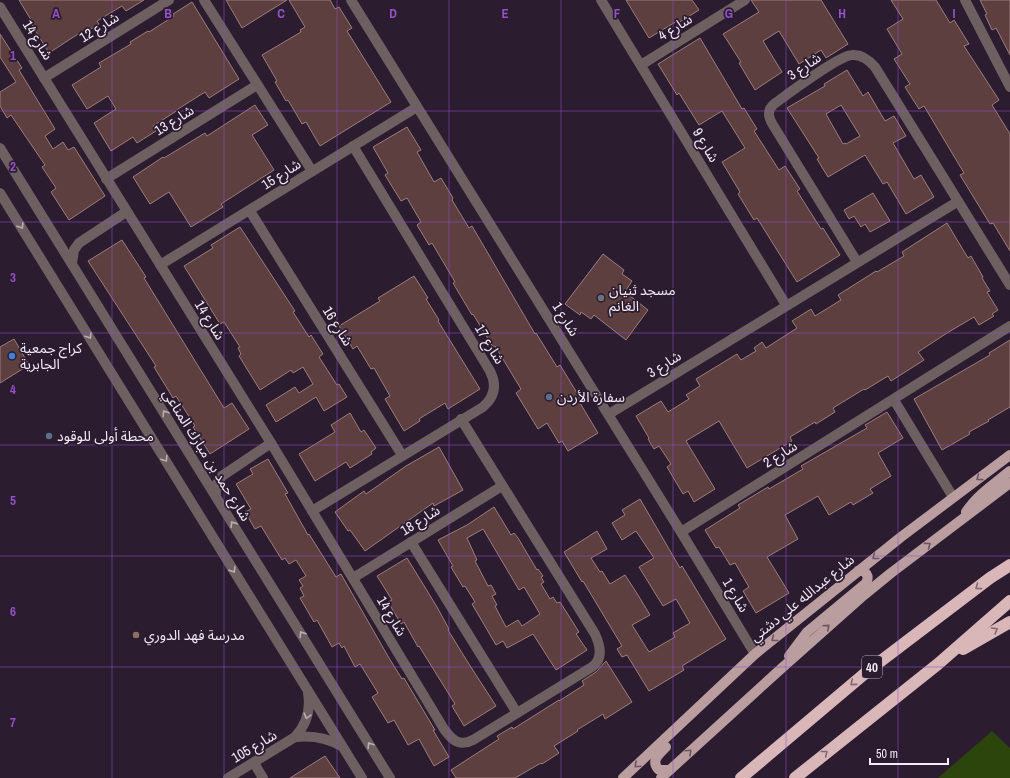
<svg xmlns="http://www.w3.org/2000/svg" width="1010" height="778" viewBox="0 0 1010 778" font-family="'Archivo Narrow','Noto Sans Arabic',sans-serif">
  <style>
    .green { fill: #2b450d }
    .building { fill: #5c3f3e; stroke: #9d7d7c; fill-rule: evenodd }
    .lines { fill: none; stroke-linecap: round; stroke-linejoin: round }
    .minor { stroke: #6e6061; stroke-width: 10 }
    .major { stroke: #ba9d9f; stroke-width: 10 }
    .highway { stroke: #d9b6b8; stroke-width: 12 }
    .oneway { stroke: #b8acb4 }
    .oneway2 { stroke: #6b5661 }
    .oneway3 { stroke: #826974 }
    .grid { fill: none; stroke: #9352ca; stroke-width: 1; stroke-opacity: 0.55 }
    .worship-dot { fill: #6b7280; stroke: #2b1c2f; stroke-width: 1.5 }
    .shop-dot { fill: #3f7fe0; stroke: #2b1c2f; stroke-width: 1.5 }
    .service-dot { fill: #5c6f8a; stroke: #2b1c2f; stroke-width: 1.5 }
    .education-dot { fill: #8d6e63; stroke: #2b1c2f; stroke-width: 1.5 }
    .labels { text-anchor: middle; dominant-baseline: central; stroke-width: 3.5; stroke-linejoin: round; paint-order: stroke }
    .shield { fill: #2b1c2f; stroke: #b8adbc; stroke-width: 1 }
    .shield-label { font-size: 13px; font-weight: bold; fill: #f5ebf8 }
    .street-label { font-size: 14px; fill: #f5ebf8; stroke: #2b1c2f }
    .poi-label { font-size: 14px; fill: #f5ebf8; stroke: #2b1c2f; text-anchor: start }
    .grid-label { font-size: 13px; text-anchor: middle; font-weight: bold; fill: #9352ca; stroke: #2b1c2f; stroke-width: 3.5; stroke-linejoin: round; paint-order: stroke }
  </style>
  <rect width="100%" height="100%" fill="#2b1c2f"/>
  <path class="green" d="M 992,731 L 1010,748 L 1010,778 L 938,778 Z"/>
  <g class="building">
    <path d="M 19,0 L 144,0 L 126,11 L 122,6 L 97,21 L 99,24 L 80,36 L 78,34 L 49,53 L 29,20 L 31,20 Z"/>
    <path d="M 226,0 L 287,0 L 242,28 Z"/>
    <path d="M 289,0 L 330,0 L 335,9 L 339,7 L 352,28 L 347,31 L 391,102 L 320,146 L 306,122 L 302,124 L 288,100 L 286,101 L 275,82 L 277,81 L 262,55 L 301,32 L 300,30 L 305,27 Z"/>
    <path d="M 626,0 L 692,0 L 699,10 L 678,23 L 677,21 L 649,38 Z"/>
    <path d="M 751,0 L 821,0 L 848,44 L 826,58 L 821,50 L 799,64 L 779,31 L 763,41 L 782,72 L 755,90 L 739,63 L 741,62 L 723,34 L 759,12 Z"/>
    <path d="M 891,0 L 936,0 L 950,23 L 954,20 L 969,44 L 964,46 L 999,100 L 992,105 L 1010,134 L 1010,251 L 993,223 L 990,224 L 960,175 L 964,173 L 924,106 L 919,109 L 905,87 L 910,84 L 894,59 L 902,54 L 887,29 L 903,19 Z"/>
    <path d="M 980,0 L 1010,0 L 1010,55 L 996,28 L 992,30 L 985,15 L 987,14 Z"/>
    <path d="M 192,2 L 239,79 L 209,98 L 205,92 L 178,109 L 178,110 L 153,126 L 156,131 L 137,143 L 133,137 L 111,151 L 94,123 L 116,109 L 108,96 L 87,109 L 72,85 L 101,67 L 99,63 L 131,44 L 130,42 L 148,31 L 149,32 L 174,16 L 173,14 Z"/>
    <path d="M 0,34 L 22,68 L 19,70 L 55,129 L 45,136 L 53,149 L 63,142 L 68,150 L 74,147 L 105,196 L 69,220 L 51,192 L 56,188 L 42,167 L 45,165 L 11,115 L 7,118 L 0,106 L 0,92 L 16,82 L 0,57 Z"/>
    <path d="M 700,38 L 742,109 L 744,108 L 757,129 L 754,131 L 779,170 L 785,166 L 800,189 L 797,191 L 821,229 L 823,228 L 840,255 L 797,282 L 757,218 L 754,220 L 738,194 L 740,192 L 722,162 L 745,148 L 722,111 L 699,125 L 679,93 L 677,95 L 658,64 Z"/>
    <path d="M 847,70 L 863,96 L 868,92 L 885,121 L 894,116 L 906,136 L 893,143 L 914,179 L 921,175 L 934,197 L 906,214 L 887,182 L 883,184 L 865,155 L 828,177 L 817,159 L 819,158 L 787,108 L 825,86 L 824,84 ZM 841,105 L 860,136 L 846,144 L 845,143 L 843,144 L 826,114 Z"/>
    <path d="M 255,105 L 268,125 L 252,135 L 274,170 L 221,204 L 223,207 L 191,227 L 169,192 L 150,204 L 133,177 L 163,157 L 164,158 L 205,133 L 207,136 Z"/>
    <path d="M 407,127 L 421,150 L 417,152 L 434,182 L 441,178 L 453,198 L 452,200 L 469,228 L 472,226 L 535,334 L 536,333 L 557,367 L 560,365 L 582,401 L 580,403 L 598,433 L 568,451 L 562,441 L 559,443 L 547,423 L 538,429 L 516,393 L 521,389 L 495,346 L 493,347 L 473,314 L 472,315 L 453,283 L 455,282 L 432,243 L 429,245 L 417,225 L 421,222 L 407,198 L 401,201 L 385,175 L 388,173 L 373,147 Z"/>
    <path d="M 873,193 L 890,221 L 870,232 L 865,224 L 861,227 L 854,216 L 849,219 L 844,210 Z"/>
    <path d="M 947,223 L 968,258 L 971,256 L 983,277 L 982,278 L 990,291 L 987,292 L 998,310 L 992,314 L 994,316 L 979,325 L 974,317 L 947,333 L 918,352 L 924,360 L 891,381 L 888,376 L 865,390 L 864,389 L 833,408 L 835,412 L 816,424 L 815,422 L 790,437 L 792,441 L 747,468 L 719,421 L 686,441 L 715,489 L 694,502 L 688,491 L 683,494 L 667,467 L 671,464 L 659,446 L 654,449 L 648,439 L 649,438 L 636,416 L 661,401 L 668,412 L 689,399 L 686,395 L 700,386 L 696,379 L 737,354 L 741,360 L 756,351 L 754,348 L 762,342 L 766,348 L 797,328 L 792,321 L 811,309 L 815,316 L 841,300 L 838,295 L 876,271 L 877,272 L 904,256 L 902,252 Z"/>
    <path d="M 240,227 L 295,311 L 293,312 L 309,337 L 311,335 L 323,354 L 319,357 L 337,385 L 339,384 L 347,397 L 324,411 L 316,397 L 276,422 L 266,405 L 295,387 L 299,393 L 313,384 L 303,367 L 293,373 L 291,370 L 260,390 L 239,356 L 241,354 L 238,348 L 240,347 L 224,322 L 220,324 L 184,266 L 213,248 L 211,245 Z"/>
    <path d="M 122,240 L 146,277 L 144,278 L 224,408 L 232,403 L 249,429 L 210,454 L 193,427 L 195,426 L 176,396 L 173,398 L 154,367 L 156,366 L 88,261 Z"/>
    <path d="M 603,254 L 624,270 L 622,274 L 632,281 L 625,292 L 648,310 L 626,340 L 594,315 L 591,319 L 581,312 L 580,315 L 565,304 Z"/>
    <path d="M 414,276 L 428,298 L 426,299 L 439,320 L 438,321 L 480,389 L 448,409 L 445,403 L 419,419 L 420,421 L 404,431 L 385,399 L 390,396 L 374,368 L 371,369 L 357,346 L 353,349 L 339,326 L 380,301 L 378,298 Z"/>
    <path d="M 14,339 L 29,365 L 0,383 L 0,347 Z"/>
    <path d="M 1010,340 L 1010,407 L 988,420 L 989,421 L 969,432 L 970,434 L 942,450 L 914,399 L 990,355 L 989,353 Z"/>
    <path d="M 887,412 L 903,438 L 878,453 L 891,476 L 870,489 L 873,493 L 853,505 L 851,502 L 829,515 L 818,496 L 785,515 L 798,539 L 767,557 L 789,593 L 756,613 L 743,591 L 749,587 L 735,563 L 730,565 L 719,547 L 716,548 L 705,530 L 740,508 L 738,505 L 768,487 L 769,489 L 803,469 L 801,466 L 867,428 L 865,425 Z"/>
    <path d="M 350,413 L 361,432 L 364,430 L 376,448 L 371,452 L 372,454 L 350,468 L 346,462 L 315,481 L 299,454 L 335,432 L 331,425 Z"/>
    <path d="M 439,447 L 463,490 L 434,506 L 433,503 L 365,551 L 350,530 L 348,531 L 335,512 L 364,491 L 366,494 L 406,466 Z"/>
    <path d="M 268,459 L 288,493 L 285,494 L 308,535 L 309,534 L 336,577 L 341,574 L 389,658 L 402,679 L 404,678 L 435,730 L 433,730 L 449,757 L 434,766 L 419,739 L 408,745 L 394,720 L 388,723 L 372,697 L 378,693 L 360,664 L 355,667 L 344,646 L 342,648 L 339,643 L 332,647 L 317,620 L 314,622 L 300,598 L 304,596 L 300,588 L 303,586 L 299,580 L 306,576 L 296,560 L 289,564 L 285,558 L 282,560 L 261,526 L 255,529 L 245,512 L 251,509 L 236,484 L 253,474 L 250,469 Z"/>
    <path d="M 640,499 L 680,568 L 682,566 L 726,639 L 682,666 L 684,670 L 649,691 L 627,655 L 622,657 L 617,649 L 622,646 L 583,581 L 582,582 L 564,552 L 597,531 L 607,549 L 591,558 L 600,572 L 602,571 L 610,584 L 625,575 L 638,595 L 650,615 L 632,625 L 649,652 L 675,637 L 673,633 L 690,623 L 676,599 L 663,606 L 639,567 L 654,558 L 636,531 L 622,540 L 612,523 L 625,515 L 622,510 Z"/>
    <path d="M 494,507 L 511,535 L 514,533 L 518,538 L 537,570 L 538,569 L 543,576 L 541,577 L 544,582 L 541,584 L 550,599 L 553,597 L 557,603 L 560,602 L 567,613 L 579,632 L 576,634 L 587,650 L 556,670 L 533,634 L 507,648 L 503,641 L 496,645 L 472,604 L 475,602 L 465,586 L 463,587 L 451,567 L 453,566 L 438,540 L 467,525 ZM 483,529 L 519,590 L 524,587 L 540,614 L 522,626 L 518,620 L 506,627 L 495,606 L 497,605 L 492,596 L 496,594 L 491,585 L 488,586 L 475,561 L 477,560 L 467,538 Z"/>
    <path d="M 407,558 L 437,607 L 449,629 L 448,630 L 467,661 L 496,706 L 464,726 L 452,706 L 455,704 L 419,646 L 418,647 L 404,622 L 401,624 L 388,602 L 392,600 L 377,576 Z"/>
    <path d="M 606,661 L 632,702 L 605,719 L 603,714 L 577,730 L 578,731 L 554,746 L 559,753 L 542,764 L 541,763 L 515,778 L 456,778 L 451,770 L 499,739 L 497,736 L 512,727 L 513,729 L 559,700 L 559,701 L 584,685 L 582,681 L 596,672 Z"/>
    <path d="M 325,756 L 340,778 L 290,778 Z"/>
  </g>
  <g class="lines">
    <g class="minor">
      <path d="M 204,0 L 312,171"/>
      <path d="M 351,0 L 681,532 L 755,654"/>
      <path d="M 601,0 L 786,305"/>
      <path d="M 965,0 L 1010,87"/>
      <path d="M 0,7 L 271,443 L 444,729 C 452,740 459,747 473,740 L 592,667 C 604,659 600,645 595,634 L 461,419"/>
      <path d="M 641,65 L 745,0"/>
      <path d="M 44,78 L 169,0"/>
      <path d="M 0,148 L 390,778"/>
      <path d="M 106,179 L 257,85"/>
      <path d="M 0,193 L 362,778"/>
      <path d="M 250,211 L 402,455"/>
      <path d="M 857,262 L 773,125 C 768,117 767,110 774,104 C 788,94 838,56 852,55 C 862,54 869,60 875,67 L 1010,285"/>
      <path d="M 72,263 L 74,250 L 79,243 L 126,212"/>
      <path d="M 160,265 L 417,107"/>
      <path d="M 894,400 L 953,497"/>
      <path d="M 609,414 L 957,202"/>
      <path d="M 216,496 L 216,485 L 222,476 L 271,443"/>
      <path d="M 312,511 L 483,407 C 495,397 497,385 490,371 L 353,146"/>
      <path d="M 681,532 L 1010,326"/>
      <path d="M 411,542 L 517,713"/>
      <path d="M 353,578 L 502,486"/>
      <path d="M 295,737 C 312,735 326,737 341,746"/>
      <path d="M 254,763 L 263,778"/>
      <path d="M 228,778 L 295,737 C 306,725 311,710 308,693"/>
    </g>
    <g class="major">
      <path d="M 966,512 C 977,495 994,484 1010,471"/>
      <path d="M 789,656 L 807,632 L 866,583 C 870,576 866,570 858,571"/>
      <path d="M 666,747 C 659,754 650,761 659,770 L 670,770"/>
      <path d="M 623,778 L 755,654 L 901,537 L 1010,455"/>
      <path d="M 661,778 L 783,667 L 864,595 L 891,573 L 1010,483"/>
    </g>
    <g class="highway">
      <path d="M 963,649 L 1010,622"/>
      <path d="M 741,778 L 869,670 L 990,578 L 1010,565"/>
      <path d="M 795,778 L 938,664 L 1010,601"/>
    </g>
  </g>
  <defs><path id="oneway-chevron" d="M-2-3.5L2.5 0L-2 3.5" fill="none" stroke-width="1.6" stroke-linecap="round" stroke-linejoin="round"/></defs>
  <g class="oneway">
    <use href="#oneway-chevron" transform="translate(21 226) rotate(58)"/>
    <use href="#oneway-chevron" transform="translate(89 336) rotate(58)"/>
    <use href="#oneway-chevron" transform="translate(165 413) rotate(-122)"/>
    <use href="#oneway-chevron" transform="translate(165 459) rotate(58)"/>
    <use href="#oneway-chevron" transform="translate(233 524) rotate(-122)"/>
    <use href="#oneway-chevron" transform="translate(233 570) rotate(58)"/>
    <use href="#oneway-chevron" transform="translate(302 634) rotate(-122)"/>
    <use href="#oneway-chevron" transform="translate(307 716) rotate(106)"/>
    <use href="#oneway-chevron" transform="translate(370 745) rotate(-122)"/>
  </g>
  <g class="oneway2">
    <use href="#oneway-chevron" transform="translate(979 478) rotate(143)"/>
    <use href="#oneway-chevron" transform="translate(928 545) rotate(-37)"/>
    <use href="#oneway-chevron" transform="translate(875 557) rotate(142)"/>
    <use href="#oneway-chevron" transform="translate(827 627) rotate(-42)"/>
    <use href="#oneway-chevron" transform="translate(774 639) rotate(141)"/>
    <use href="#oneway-chevron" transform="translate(689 752) rotate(-43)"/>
    <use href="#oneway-chevron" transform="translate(637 765) rotate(137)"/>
  </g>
  <g class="oneway3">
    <use href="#oneway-chevron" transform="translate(978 587) rotate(143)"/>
    <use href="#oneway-chevron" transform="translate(995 630) rotate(-30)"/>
    <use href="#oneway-chevron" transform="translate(853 683) rotate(140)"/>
    <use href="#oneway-chevron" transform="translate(825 753) rotate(-39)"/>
  </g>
  <path class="grid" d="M 112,0 L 112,778M 224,0 L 224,778M 337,0 L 337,778M 449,0 L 449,778M 561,0 L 561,778M 673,0 L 673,778M 786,0 L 786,778M 898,0 L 898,778M 0,111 L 1010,111M 0,222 L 1010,222M 0,333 L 1010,333M 0,445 L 1010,445M 0,556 L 1010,556M 0,667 L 1010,667"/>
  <circle class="worship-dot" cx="601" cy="298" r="4"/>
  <circle class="shop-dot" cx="12" cy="356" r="4"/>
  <g class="service-dot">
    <circle cx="549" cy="397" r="4"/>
    <circle cx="49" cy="436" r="4"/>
  </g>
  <circle class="education-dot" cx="136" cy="635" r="4"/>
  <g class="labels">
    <rect class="shield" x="862" y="656" width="20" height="22" rx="3"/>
    <g class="shield-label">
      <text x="872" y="667">40</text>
    </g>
    <g class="street-label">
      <text transform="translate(99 27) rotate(-32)">شارع 12</text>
      <text transform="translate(675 27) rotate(-32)">شارع 4</text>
      <text transform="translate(38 40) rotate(58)">شارع 14</text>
      <text transform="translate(804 66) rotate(-34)">شارع 3</text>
      <text transform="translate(174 120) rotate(-32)">شارع 13</text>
      <text transform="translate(706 145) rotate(59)">شارع 9</text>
      <text transform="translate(281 174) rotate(-33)">شارع 15</text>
      <text transform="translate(566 319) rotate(58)">شارع 1</text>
      <text transform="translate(210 320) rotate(58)">شارع 14</text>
      <text transform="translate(338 326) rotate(58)">شارع 16</text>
      <text transform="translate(490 344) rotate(59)">شارع 17</text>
      <text transform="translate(664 364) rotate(-32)">شارع 3</text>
      <text transform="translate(780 454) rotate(-32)">شارع 2</text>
      <text transform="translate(207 455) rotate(58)">شارع حمد بن مبارك المناعي</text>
      <text transform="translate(420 520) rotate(-32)">شارع 18</text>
      <text transform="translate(736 595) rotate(59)">شارع 1</text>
      <text transform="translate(802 598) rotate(-39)">شارع عبدالله علي دشتي</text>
      <text transform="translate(392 616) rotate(59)">شارع 14</text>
      <text transform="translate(254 746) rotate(-31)">شارع 105</text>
    </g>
    <g class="poi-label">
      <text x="609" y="290">مسجد ثنيان<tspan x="609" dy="16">الغانم</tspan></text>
      <text x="20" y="348">كراج جمعية<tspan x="20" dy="16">الجابرية</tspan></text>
      <text x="557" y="397">سفارة الأردن</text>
      <text x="57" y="436">محطة أولى للوقود</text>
      <text x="144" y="635">مدرسة فهد الدوري</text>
    </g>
  </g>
  <g class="grid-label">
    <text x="56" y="18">A</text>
    <text x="168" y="18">B</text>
    <text x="281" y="18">C</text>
    <text x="393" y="18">D</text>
    <text x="505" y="18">E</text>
    <text x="617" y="18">F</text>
    <text x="729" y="18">G</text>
    <text x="842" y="18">H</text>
    <text x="954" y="18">I</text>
    <text x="13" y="60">1</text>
    <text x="13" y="171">2</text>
    <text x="13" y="282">3</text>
    <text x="13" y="394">4</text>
    <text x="13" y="505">5</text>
    <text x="13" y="616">6</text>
    <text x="13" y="727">7</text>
  </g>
  <path d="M870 758v6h78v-6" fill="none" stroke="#f5ebf8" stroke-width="2"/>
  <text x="876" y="758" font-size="12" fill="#f5ebf8" stroke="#2b1c2f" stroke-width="3" paint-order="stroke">50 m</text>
</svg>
